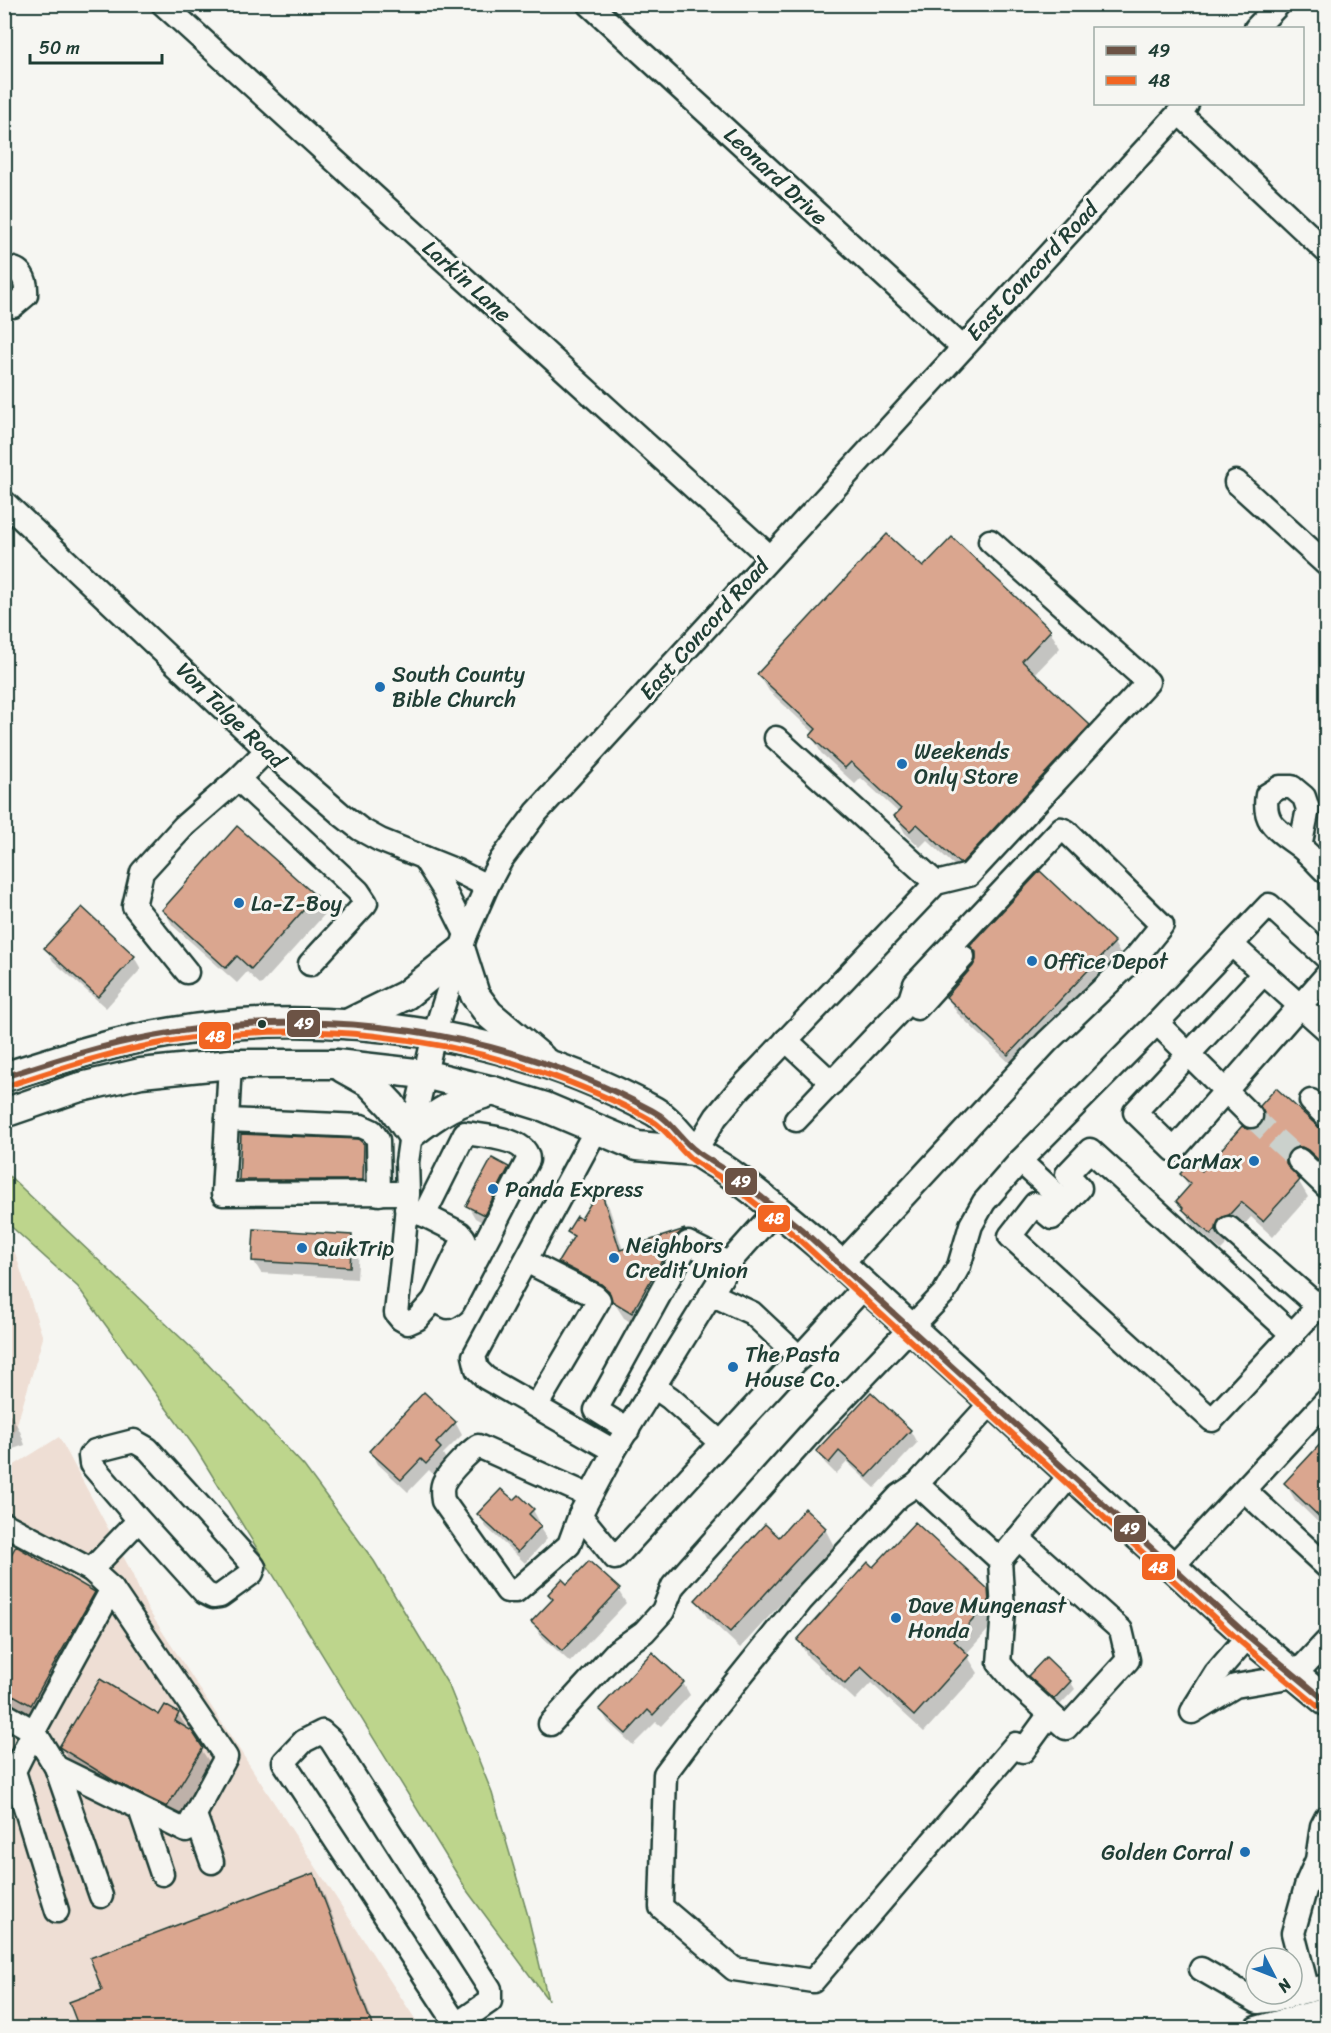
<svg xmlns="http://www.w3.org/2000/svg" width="1331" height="2033" viewBox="0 0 1331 2033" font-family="Sriracha,sans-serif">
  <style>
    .built { fill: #eeded4 }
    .green { fill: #bdd58c; stroke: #6e8960; stroke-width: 1.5 }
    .shadow { fill: #0003 }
    .building { fill: #daa68f; stroke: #1f3d34; stroke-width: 1.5 }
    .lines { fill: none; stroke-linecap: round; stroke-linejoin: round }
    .minor-tunnel { stroke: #cbd1cc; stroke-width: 22; stroke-dasharray: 22 11; stroke-linecap: butt }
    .minor-casing { stroke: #1f3d34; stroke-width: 27 }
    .major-casing { stroke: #1f3d34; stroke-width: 33 }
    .minor { stroke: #f6f6f2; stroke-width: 22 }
    .major { stroke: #f6f6f2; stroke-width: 28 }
    .bus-1-casing { stroke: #f6f6f2; stroke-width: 10 }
    .bus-2-casing { stroke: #f6f6f2; stroke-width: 10 }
    .bus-1 { stroke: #6c5345; stroke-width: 6 }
    .bus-2 { stroke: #f26522; stroke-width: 6 }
    .poi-dot { fill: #1f6fb2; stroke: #f6f6f2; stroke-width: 2 }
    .bus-dot { fill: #1f3d34; stroke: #f6f6f2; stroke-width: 2 }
    .labels { text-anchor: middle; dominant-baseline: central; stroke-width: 6; stroke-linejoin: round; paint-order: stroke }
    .street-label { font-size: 22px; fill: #1f3d34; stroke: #f6f6f2 }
    .poi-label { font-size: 22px; fill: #1f3d34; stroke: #f6f6f2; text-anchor: start }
    .line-badge { stroke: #f6f6f2; stroke-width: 2 }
    .badge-label { font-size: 16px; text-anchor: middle; font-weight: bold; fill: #fff }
  </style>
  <rect width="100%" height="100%" fill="#f6f6f2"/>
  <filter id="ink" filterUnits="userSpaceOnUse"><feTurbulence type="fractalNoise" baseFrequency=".0167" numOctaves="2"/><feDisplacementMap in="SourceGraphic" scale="12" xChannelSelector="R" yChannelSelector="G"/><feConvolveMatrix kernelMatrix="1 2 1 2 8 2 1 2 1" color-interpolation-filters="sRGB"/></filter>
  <g filter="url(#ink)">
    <g class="built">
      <path d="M 5,1243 L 15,1253 L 43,1338 L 14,1434 L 5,1437 Z"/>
      <path d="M 59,1437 L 130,1569 L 147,1608 L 421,2028 L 5,2028 L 5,1471 Z"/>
    </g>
    <path class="green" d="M 5,1172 L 199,1355 L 304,1466 L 374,1561 L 449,1686 L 492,1793 L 528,1916 L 548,2000 L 468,1892 L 196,1449 L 78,1287 L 5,1221 Z"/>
    <g class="shadow">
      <path d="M 952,539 L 1050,631 L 1060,648 L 1034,675 L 1089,726 L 1098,742 L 970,880 L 927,840 L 920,847 L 905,833 L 896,816 L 899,813 L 861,778 L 855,784 L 821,753 L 812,736 L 814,733 L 769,691 L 759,674 L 923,570 Z"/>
      <path d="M 238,828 L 315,897 L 325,914 L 261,985 L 247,972 L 237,983 L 173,926 L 164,910 Z"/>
      <path d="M 82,909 L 134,957 L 141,969 L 106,1008 L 53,961 L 46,948 Z"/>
      <path d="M 1114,943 L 1123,959 L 1018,1071 L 957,1013 L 947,997 L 974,967 L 977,956 L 972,946 Z"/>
      <path d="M 1276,1090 L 1326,1136 L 1326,1174 L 1299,1167 L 1295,1175 L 1308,1197 L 1273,1237 L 1251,1217 L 1238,1232 L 1228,1235 L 1225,1246 L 1221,1250 L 1194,1226 L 1177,1201 L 1189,1188 L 1182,1174 L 1202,1173 L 1247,1130 L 1254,1131 L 1261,1127 Z"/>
      <path d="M 243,1136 L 363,1145 L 373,1162 L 372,1196 L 250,1197 L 241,1180 Z"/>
      <path d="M 508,1168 L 515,1180 L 491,1227 L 475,1218 L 468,1206 Z"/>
      <path d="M 600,1191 L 609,1207 L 623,1250 L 684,1230 L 694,1246 L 642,1329 L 624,1318 L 613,1301 L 569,1279 L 560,1262 L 573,1240 L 569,1232 L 582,1221 Z"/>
      <path d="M 351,1236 L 359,1249 L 357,1279 L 261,1273 L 253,1260 Z"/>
      <path d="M 11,1415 L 20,1431 L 25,1445 L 4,1452 L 4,1417 Z"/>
      <path d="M 455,1422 L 462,1435 L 443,1454 L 447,1461 L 434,1475 L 429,1470 L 408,1492 L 378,1464 L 371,1451 Z"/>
      <path d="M 910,1430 L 917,1443 L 875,1488 L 847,1462 L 836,1474 L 825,1463 L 818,1451 Z"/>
      <path d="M 1326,1440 L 1326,1530 L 1295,1500 L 1286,1484 Z"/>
      <path d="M 514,1502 L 533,1510 L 540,1523 L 538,1525 L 547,1539 L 525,1563 L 486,1527 L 479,1514 Z"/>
      <path d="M 825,1529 L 834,1546 L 740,1648 L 707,1617 L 697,1600 L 779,1539 Z"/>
      <path d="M 873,1569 L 987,1590 L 997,1607 L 998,1619 L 966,1654 L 978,1673 L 924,1732 L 871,1683 L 855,1700 L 808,1657 L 798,1640 Z"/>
      <path d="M 4,1570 L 94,1593 L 103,1610 L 41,1721 L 4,1700 Z"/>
      <path d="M 567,1586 L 618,1590 L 626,1603 L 570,1662 L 540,1635 L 533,1622 L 553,1601 L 550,1594 Z"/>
      <path d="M 1030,1676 L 1070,1681 L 1075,1689 L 1059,1706 L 1035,1684 Z"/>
      <path d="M 683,1683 L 690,1695 L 661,1726 L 656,1722 L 633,1745 L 608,1722 L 601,1709 Z"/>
      <path d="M 178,1714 L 212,1766 L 177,1823 L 71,1763 L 61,1747 L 159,1717 Z"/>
      <path d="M 314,1875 L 323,1891 L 375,2028 L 81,2028 L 71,2003 L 104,1991 Z"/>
    </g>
    <g class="building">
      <path d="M 887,534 L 923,567 L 952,537 L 1051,630 L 1022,661 L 1090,725 L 962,863 L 959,863 L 917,824 L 910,831 L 894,816 L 901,809 L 851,762 L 845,768 L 810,736 L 816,729 L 757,674 Z"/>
      <path d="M 237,826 L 316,896 L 251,969 L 237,956 L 226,968 L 162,910 Z"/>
      <path d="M 1040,871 L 1115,942 L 1008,1055 L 946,997 L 973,966 L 976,960 L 976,952 L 970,946 Z"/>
      <path d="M 82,907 L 135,956 L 98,997 L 44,948 Z"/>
      <path d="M 1276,1088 L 1326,1134 L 1326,1167 L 1308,1150 L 1302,1147 L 1295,1147 L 1289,1151 L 1286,1157 L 1286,1163 L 1300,1180 L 1263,1221 L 1241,1202 L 1229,1215 L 1219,1219 L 1216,1229 L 1211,1235 L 1182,1209 L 1183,1208 L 1176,1201 L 1191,1184 L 1180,1174 L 1191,1162 L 1202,1171 L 1242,1126 L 1247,1129 L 1254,1129 L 1260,1126 L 1264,1120 L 1264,1113 L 1260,1106 Z"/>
      <path d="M 241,1134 L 358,1139 L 364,1144 L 363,1180 L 239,1180 Z"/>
      <path d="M 492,1158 L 509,1167 L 484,1215 L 466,1206 Z"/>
      <path d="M 600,1188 L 620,1250 L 685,1229 L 676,1236 L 632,1313 L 612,1301 L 609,1291 L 601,1284 L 558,1262 L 574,1236 L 567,1232 L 577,1216 L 581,1219 Z"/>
      <path d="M 254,1229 L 352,1235 L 350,1267 L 252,1261 Z"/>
      <path d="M 424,1392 L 456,1422 L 436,1443 L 441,1448 L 426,1464 L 421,1459 L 401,1480 L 369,1451 Z"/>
      <path d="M 871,1392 L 911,1430 L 867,1477 L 839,1451 L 829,1463 L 816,1451 Z"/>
      <path d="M 1326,1438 L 1326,1523 L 1284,1483 Z"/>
      <path d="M 501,1489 L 514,1500 L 519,1495 L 534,1509 L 529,1514 L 541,1526 L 518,1552 L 477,1514 Z"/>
      <path d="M 805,1508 L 826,1528 L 730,1632 L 695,1600 L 765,1524 L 779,1537 Z"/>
      <path d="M 915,1522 L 988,1589 L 989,1602 L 954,1641 L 969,1655 L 914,1716 L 861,1667 L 845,1684 L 797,1640 L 868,1562 L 873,1567 Z"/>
      <path d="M 16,1546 L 95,1592 L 31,1705 L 4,1690 L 4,1567 Z"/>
      <path d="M 589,1561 L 620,1589 L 562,1651 L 531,1622 L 553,1599 L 548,1594 L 562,1579 L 567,1584 Z"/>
      <path d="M 652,1652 L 684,1682 L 653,1715 L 648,1710 L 626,1734 L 599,1709 Z"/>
      <path d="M 1046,1657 L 1071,1681 L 1054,1699 L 1028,1676 Z"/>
      <path d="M 100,1679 L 159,1715 L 165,1705 L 179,1713 L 175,1721 L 192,1731 L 203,1748 L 167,1807 L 116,1782 L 59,1747 Z"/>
      <path d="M 314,1873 L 373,2028 L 79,2028 L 69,2002 L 102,1990 L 90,1958 Z"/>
    </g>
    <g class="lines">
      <path class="minor-tunnel" d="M 1251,1116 L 1299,1160"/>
      <defs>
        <g id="minor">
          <path d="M 163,4 L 770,557"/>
          <path d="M 589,4 L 962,347"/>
          <path d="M 1256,28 L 1279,4"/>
          <path d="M 1179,113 L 1326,251"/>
          <path d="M 4,268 C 22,267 27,280 26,295 L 13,306 L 4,306"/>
          <path d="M 1236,482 L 1326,564"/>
          <path d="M 4,502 L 267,750 L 342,815 L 360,829 L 380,840 L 457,871 L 487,886"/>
          <path d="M 776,738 L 936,883"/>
          <path d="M 238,779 L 358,891 L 366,903 L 310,964"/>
          <path d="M 1300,847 L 1308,809 L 1304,797 L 1292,787 L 1280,787 L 1267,795 C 1262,824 1279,831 1299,846 C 1309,854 1317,863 1326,872"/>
          <path d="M 424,858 L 443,888 L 466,934"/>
          <path d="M 1232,945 L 1326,1029"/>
          <path d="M 187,972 L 134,906 L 142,872 L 184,826 L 238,779 L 267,750"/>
          <path d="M 1264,973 L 1135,1112 L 1174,1150 L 1326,976"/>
          <path d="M 917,1008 L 963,957"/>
          <path d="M 1157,1023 L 1269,905 L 1326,957"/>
          <path d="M 786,1040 L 832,1083"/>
          <path d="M 230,1064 L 223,1194 L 408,1193"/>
          <path d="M 1311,1101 L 1326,1116"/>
          <path d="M 227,1120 L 361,1126 L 372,1131 L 378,1140 L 379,1194"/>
          <path d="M 796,1120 L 910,1000 L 915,984 L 1061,829 L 1066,831 L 1162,925 L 1136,957 L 1047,1042 L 841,1264"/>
          <path d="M 597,1128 L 474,1356 L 477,1369 L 486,1378 L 614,1451 L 734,1257 L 777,1209"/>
          <path d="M 695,1151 L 716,1117 L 736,1093 L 936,883 L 969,875 L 1148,682 L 990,541"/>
          <path d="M 1299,1160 L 1326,1186"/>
          <path d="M 1020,1161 L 1066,1203 L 1052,1218 L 1035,1204 L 1010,1236 L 1212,1420 L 1326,1298"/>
          <path d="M 1066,1203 L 1080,1188 L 1067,1174 L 1090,1150 L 1293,1335"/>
          <path d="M 406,1209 L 424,1215 L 460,1233 L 464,1238 L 434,1300 L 417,1319 L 408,1323 L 401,1319 L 396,1313 L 403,1251 L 408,1193 L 407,1162 L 411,1134 L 434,1035 L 466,934 L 487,886 L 501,860 L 536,813 L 1187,104"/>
          <path d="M 424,1215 L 465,1133 C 483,1136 528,1138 528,1160 L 453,1304 L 448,1307 L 434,1300"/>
          <path d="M 1229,1228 L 1319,1307"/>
          <path d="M 526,1261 L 595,1296 L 599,1300 L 537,1405"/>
          <path d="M 711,1294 L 752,1313 L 800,1358"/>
          <path d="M 654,1387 L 670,1398 L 721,1443"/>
          <path d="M 992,1402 L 917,1484 L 899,1496 L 801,1601 L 706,1719 L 665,1774 L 661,1907 L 734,1969 L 813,1981 L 1016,1744 L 1023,1751 L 1050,1714"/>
          <path d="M 628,1430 L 596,1410 L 688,1243 L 730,1264"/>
          <path d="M 614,1451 L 580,1515 L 615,1558 L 865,1286"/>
          <path d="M 917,1484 L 1000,1560 L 1071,1474"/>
          <path d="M 1244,1490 L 1326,1566"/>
          <path d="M 580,1515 L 569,1545 L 516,1591 L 507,1591 L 443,1501 C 442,1495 441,1488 444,1482 C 450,1471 468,1453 478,1446 L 590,1496"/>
          <path d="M 4,1524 L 91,1570 L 112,1589 L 34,1731 L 4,1714"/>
          <path d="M 1000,1560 L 1003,1611 L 999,1663 L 1017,1684 L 1066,1728 L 1128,1660 L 1121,1630 L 1018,1538"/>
          <path d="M 1172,1567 L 1326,1401"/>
          <path d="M 91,1570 L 139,1520 L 205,1593 L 213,1597 L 220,1596 L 252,1573 L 254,1567 L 251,1563 L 148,1449 L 134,1441 L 95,1451 L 90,1456 L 91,1464 L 139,1520"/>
          <path d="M 1194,1708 L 1216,1673 L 1248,1636"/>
          <path d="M 1192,1712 L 1235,1686 L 1294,1676 L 1326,1642"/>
          <path d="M 550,1724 L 617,1651 L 644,1632 L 663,1611 L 673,1586 L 815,1428 L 944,1293 L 959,1266 L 971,1225 L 984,1202 L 1020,1161 L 1157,1023 L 1251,1116"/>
          <path d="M 34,1731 L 14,1771 L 57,1911"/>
          <path d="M 34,1731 L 56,1767 L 101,1896"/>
          <path d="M 56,1767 L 186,1831 L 226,1757 L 112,1589"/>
          <path d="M 140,1809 L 162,1874"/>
          <path d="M 195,1815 L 212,1862"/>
          <path d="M 1201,1969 L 1258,2002 L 1273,2000 L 1326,1986"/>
          <path d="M 1308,1991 L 1293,1933 L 1307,1883 L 1317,1860 L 1322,1826 L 1326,1818"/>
          <path d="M 457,2024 L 490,2001 L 490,1989 L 331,1740 L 322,1732 L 304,1741 L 284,1762 L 459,2028"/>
          <path d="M 1256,2028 L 1326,2009"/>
        </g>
        <g id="major">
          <path d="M 347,1024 L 406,995 L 461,951 L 475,995 L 489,1014 L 541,1058"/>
          <path d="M 343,1068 L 370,1083 L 391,1105 L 411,1134 C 441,1110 456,1102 493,1091"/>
          <path d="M 4,1077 C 60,1059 115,1041 173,1032 C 332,1006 512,1033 654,1111 C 671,1120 681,1140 697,1152 C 708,1160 720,1166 731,1174 C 770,1202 805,1233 841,1264 L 1248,1636 L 1326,1701"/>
          <path d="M 4,1113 L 77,1088 L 141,1073 L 230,1064 L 336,1064 L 424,1074 L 493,1091 L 545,1107 L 637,1146 L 695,1151"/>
        </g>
      </defs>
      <use href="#minor" class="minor-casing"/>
      <use href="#major" class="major-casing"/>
      <use href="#minor" class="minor"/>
      <use href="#major" class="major"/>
      <defs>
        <path id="bus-1" d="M 4,1077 C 53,1061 102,1045 153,1036 C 320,1004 503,1029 653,1111 C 671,1120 680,1139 696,1151 C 706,1159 719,1165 730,1173 C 754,1191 778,1210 801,1229 L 1248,1636 L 1326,1701"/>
        <path id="bus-2" d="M 7,1086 C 61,1068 116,1050 173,1041 C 306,1020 443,1034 569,1082 C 597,1093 625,1105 651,1120 C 667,1129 676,1146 690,1158 C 700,1166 713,1172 724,1180 C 749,1197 772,1217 795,1236 L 1242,1643 L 1320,1708"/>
      </defs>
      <use href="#bus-1" class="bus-1-casing"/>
      <use href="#bus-2" class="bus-2-casing"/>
      <use href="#bus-1" class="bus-1"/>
      <use href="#bus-2" class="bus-2"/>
    </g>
  </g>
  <g class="poi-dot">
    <circle cx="380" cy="687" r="6"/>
    <circle cx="902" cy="764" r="6"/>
    <circle cx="239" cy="903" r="6"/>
    <circle cx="1032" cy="961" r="6"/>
    <circle cx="1254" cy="1161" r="6"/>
    <circle cx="493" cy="1189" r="6"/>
    <circle cx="302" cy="1248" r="6"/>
    <circle cx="614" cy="1258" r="6"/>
    <circle cx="733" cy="1367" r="6"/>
    <circle cx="896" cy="1618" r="6"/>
    <circle cx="1245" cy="1852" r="6"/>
  </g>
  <circle class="bus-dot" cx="262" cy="1024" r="5"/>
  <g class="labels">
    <g class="street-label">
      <text transform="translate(776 176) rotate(43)">Leonard Drive</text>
      <text transform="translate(1032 271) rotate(-47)">East Concord Road</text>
      <text transform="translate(467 281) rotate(42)">Larkin Lane</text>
      <text transform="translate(704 629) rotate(-48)">East Concord Road</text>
      <text transform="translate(231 715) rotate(44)">Von Talge Road</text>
    </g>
    <g class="poi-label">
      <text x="392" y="674">South County<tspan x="392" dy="25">Bible Church</tspan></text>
      <text x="914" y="751">Weekends<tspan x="914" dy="25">Only Store</tspan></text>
      <text x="251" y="903">La-Z-Boy</text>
      <text x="1044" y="961">Office Depot</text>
      <text x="1242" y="1161" text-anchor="end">CarMax</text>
      <text x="505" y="1189">Panda Express</text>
      <text x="626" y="1245">Neighbors<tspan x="626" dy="25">Credit Union</tspan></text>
      <text x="314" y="1248">QuikTrip</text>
      <text x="745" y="1354">The Pasta<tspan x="745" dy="25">House Co.</tspan></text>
      <text x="908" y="1605">Dave Mungenast<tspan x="908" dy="25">Honda</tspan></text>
      <text x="1233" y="1852" text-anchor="end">Golden Corral</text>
    </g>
  </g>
  <g class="line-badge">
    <rect x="286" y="1009" width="35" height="29" rx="6" fill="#6c5345"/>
    <rect x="198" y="1021" width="34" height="29" rx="6" fill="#f26522"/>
    <rect x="724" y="1167" width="34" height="29" rx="6" fill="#6c5345"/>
    <rect x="757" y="1204" width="34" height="29" rx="6" fill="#f26522"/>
    <rect x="1113" y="1514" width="34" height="29" rx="6" fill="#6c5345"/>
    <rect x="1141" y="1553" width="35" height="28" rx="6" fill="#f26522"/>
  </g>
  <g class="badge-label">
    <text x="304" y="1029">49</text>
    <text x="215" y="1042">48</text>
    <text x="741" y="1187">49</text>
    <text x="774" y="1224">48</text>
    <text x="1130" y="1534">49</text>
    <text x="1158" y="1573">48</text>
  </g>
  <rect width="1331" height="2033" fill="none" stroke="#f6f6f2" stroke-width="24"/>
  <rect x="12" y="12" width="1307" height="2009" fill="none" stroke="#1f3d34" stroke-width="2" filter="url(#ink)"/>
  <rect x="1094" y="27" width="210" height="78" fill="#f6f6f2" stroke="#a0aca6" stroke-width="1.5"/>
  <rect x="1106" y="46" width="30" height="9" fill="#6c5345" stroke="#a0aca6" stroke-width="1.5"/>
  <text x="1148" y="57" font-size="18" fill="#1f3d34">49</text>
  <rect x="1106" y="76" width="30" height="9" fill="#f26522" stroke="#a0aca6" stroke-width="1.5"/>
  <text x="1148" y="87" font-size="18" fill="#1f3d34">48</text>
  <g transform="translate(1274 1976) rotate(132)"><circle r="28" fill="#f6f6f2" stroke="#a0aca6" stroke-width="1.5"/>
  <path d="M0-4.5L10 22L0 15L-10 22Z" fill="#1f6fb2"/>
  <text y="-9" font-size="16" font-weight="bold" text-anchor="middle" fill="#1f3d34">N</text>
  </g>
  <path d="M30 54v9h132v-9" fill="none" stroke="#1f3d34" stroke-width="3"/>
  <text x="39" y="54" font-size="18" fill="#1f3d34" stroke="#f6f6f2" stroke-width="4.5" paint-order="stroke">50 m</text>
</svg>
